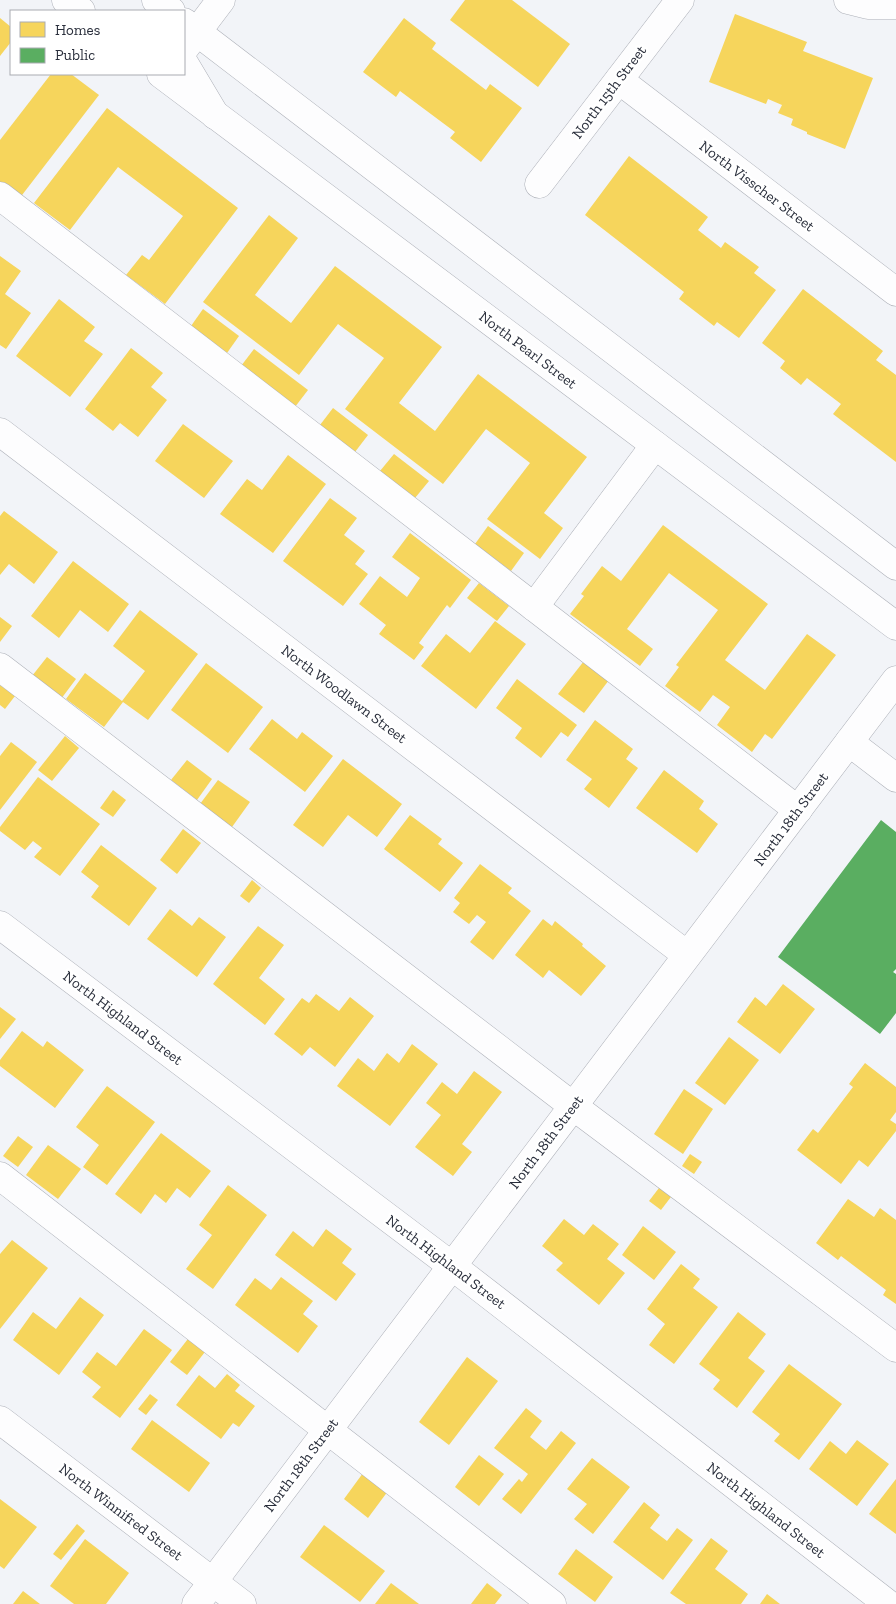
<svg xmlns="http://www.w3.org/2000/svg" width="896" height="1604" viewBox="0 0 896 1604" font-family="'Zilla Slab',serif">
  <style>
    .homes { fill: #f6d55c }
    .public { fill: #5aae61 }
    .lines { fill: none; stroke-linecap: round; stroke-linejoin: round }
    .minor-casing { stroke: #adb0b8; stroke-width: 29 }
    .major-casing { stroke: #adb0b8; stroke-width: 29 }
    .minor { stroke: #fdfdfe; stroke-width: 28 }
    .major { stroke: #fdfdfe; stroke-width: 28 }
    .labels { text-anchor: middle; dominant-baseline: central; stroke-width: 5; stroke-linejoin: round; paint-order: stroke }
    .street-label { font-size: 15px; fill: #292e3b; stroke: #fff }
  </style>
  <rect width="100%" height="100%" fill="#f2f4f8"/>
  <g class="homes">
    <path d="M 465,0 L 512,0 L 570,44 L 538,87 L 450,20 Z"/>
    <path d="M 735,14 L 807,42 L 803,51 L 873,78 L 845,149 L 807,134 L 807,132 L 791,125 L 793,119 L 778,113 L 782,105 L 768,99 L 766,104 L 709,82 Z"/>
    <path d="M 0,18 L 11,27 L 11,42 L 0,56 Z"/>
    <path d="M 404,18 L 436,43 L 432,49 L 486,90 L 490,84 L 522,108 L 481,162 L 450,138 L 455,132 L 400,91 L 396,97 L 363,72 Z"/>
    <path d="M 51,74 L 71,74 L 99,95 L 19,199 L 0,184 L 0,140 Z"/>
    <path d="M 107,108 L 238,208 L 165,304 L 126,275 L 142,255 L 149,260 L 183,216 L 118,167 L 70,230 L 34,203 Z"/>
    <path d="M 629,156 L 708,217 L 698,230 L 721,248 L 725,242 L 759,267 L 754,273 L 776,290 L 739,338 L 717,322 L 714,326 L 679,299 L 684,292 L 585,215 Z"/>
    <path d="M 269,215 L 298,238 L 255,295 L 291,323 L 335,266 L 442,347 L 399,403 L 435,431 L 478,374 L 587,457 L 544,513 L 563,528 L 540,559 L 487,519 L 530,463 L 486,429 L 443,484 L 345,409 L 384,358 L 338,324 L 299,375 L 203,302 Z"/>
    <path d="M 0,256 L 21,271 L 5,294 L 31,313 L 6,349 L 0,345 Z"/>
    <path d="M 803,289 L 883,351 L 876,360 L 896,375 L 896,462 L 833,414 L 841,404 L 807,378 L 801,385 L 780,368 L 785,361 L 762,343 Z"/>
    <path d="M 59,299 L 95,327 L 84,341 L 103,354 L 70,397 L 16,356 Z"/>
    <path d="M 203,309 L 239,336 L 227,353 L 191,326 Z"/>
    <path d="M 131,348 L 163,373 L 151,387 L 167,400 L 138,437 L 120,423 L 113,431 L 85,409 Z"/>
    <path d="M 254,349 L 308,390 L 295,407 L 241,366 Z"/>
    <path d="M 333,408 L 368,435 L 355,452 L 320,425 Z"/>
    <path d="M 183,424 L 233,461 L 204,498 L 155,461 Z"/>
    <path d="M 394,454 L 429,481 L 415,498 L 380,471 Z"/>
    <path d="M 288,455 L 326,484 L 273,553 L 220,514 L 247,479 L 262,490 Z"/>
    <path d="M 330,498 L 357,518 L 344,535 L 365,551 L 355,564 L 368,574 L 343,606 L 283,561 Z"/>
    <path d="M 4,511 L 58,552 L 34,584 L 9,564 L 0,575 L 0,516 Z"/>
    <path d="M 663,525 L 768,604 L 725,660 L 765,690 L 807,634 L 836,655 L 772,739 L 765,734 L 752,752 L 717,725 L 730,707 L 713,695 L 700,712 L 665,686 L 679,667 L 676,665 L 718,610 L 669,573 L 627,629 L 653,649 L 640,666 L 570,614 L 584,596 L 581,594 L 602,566 L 621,581 Z"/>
    <path d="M 488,526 L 524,553 L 511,571 L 475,544 Z"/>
    <path d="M 410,533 L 471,580 L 450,608 L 447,605 L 419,643 L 424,647 L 414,660 L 379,634 L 386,625 L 359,604 L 380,576 L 407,597 L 420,578 L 392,557 Z"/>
    <path d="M 73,561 L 129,604 L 108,632 L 80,610 L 59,638 L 31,616 Z"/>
    <path d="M 479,583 L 509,606 L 497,621 L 467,598 Z"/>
    <path d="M 140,610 L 198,654 L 148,720 L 123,702 L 104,727 L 66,699 L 85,673 L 122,701 L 145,671 L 113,646 Z"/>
    <path d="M 0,617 L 12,626 L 0,642 Z"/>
    <path d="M 495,621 L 526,644 L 476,709 L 421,666 L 446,634 L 470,653 Z"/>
    <path d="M 47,657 L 76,679 L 61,699 L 32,676 Z"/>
    <path d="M 584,661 L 609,680 L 584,713 L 558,694 Z"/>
    <path d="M 206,663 L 263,707 L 228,753 L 171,710 Z"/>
    <path d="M 517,679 L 577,725 L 568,737 L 561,732 L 541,758 L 515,738 L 522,728 L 496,708 Z"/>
    <path d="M 0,685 L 15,696 L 5,709 L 0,705 Z"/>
    <path d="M 272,719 L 297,739 L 302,732 L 333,756 L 305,792 L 249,749 Z"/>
    <path d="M 595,720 L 633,749 L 626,759 L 638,768 L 609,808 L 584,789 L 592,779 L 566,760 Z"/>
    <path d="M 65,736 L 79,748 L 52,781 L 38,770 Z"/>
    <path d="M 11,742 L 37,762 L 0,810 L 0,756 Z"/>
    <path d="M 343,759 L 402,804 L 377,837 L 348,815 L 323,847 L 293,825 Z"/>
    <path d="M 187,760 L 212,779 L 197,800 L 171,780 Z"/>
    <path d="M 664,770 L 704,801 L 699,809 L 718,824 L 697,853 L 636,808 Z"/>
    <path d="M 38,777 L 100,824 L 60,876 L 34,857 L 42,848 L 33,841 L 25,850 L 0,831 L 0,827 Z"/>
    <path d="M 218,780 L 250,802 L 232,827 L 200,804 Z"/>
    <path d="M 113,790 L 126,800 L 113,817 L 100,808 Z"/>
    <path d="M 410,815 L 442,839 L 438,844 L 463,863 L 440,892 L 384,849 Z"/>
    <path d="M 183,829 L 201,843 L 177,874 L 160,860 Z"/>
    <path d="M 101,845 L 157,888 L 129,926 L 91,897 L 99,886 L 81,872 Z"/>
    <path d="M 480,864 L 512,888 L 508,893 L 531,911 L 493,960 L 470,942 L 486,922 L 477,915 L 469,924 L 453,912 L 460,903 L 454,898 Z"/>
    <path d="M 252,880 L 261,888 L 249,903 L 240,896 Z"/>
    <path d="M 170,909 L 192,926 L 199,917 L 226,937 L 197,977 L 147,939 Z"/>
    <path d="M 543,919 L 552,926 L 555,921 L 583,944 L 582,946 L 606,966 L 581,996 L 549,970 L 543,978 L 515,955 Z"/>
    <path d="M 258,926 L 284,945 L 259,978 L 285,999 L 265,1025 L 213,984 Z"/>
    <path d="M 783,984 L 815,1009 L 780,1054 L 737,1022 L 755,997 L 766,1006 Z"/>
    <path d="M 316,994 L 339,1011 L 350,997 L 374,1016 L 335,1067 L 310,1047 L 302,1056 L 274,1034 L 302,998 L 309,1003 Z"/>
    <path d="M 0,1007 L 16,1019 L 0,1039 Z"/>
    <path d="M 22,1031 L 43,1047 L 47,1041 L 84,1070 L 55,1108 L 0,1066 L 0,1060 Z"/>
    <path d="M 729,1037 L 759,1060 L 725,1105 L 695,1083 Z"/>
    <path d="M 412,1044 L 438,1064 L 390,1126 L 337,1086 L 358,1058 L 374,1071 L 387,1053 L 399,1063 Z"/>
    <path d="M 865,1063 L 896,1087 L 896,1112 L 890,1120 L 896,1124 L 896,1131 L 868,1167 L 859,1160 L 841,1184 L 797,1150 L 813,1129 L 818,1133 L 853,1087 L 849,1084 Z"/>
    <path d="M 474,1071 L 502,1092 L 462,1144 L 472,1152 L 453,1176 L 415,1147 L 441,1115 L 426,1103 L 442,1082 L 457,1094 Z"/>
    <path d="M 107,1086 L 155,1122 L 107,1185 L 83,1167 L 99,1145 L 76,1127 Z"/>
    <path d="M 684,1089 L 713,1109 L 683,1154 L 654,1134 Z"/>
    <path d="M 161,1133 L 211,1171 L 190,1198 L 177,1188 L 166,1203 L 155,1194 L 141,1214 L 115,1194 Z"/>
    <path d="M 18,1136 L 33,1147 L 18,1167 L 3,1156 Z"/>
    <path d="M 48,1145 L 81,1169 L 58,1199 L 26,1175 Z"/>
    <path d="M 690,1154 L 702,1162 L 694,1174 L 682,1166 Z"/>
    <path d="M 662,1184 L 674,1193 L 661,1210 L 649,1201 Z"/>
    <path d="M 228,1185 L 267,1215 L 213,1289 L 186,1269 L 212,1235 L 199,1225 Z"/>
    <path d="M 848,1199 L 874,1217 L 880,1208 L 896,1220 L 896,1304 L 883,1295 L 886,1290 L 841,1256 L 838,1260 L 816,1243 Z"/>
    <path d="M 564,1219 L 584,1235 L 593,1224 L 619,1244 L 607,1259 L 625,1273 L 599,1305 L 556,1270 L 563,1263 L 542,1246 Z"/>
    <path d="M 643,1226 L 676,1252 L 654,1280 L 622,1255 Z"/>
    <path d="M 326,1229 L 352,1249 L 342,1263 L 356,1274 L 336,1301 L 275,1255 L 293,1231 L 313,1247 Z"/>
    <path d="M 12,1240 L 48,1268 L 0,1329 L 0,1254 Z"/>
    <path d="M 681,1264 L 700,1279 L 693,1288 L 718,1307 L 674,1364 L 649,1345 L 665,1324 L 647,1309 Z"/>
    <path d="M 281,1277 L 313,1301 L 303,1314 L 318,1326 L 298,1353 L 235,1305 L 255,1278 L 271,1290 Z"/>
    <path d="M 80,1297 L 104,1315 L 59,1375 L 13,1340 L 33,1312 L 56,1329 Z"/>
    <path d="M 738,1312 L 766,1334 L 748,1358 L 765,1371 L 737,1408 L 713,1389 L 720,1380 L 699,1364 Z"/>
    <path d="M 144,1329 L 172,1350 L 120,1418 L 92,1397 L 101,1387 L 82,1372 L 97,1352 L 116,1366 Z"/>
    <path d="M 191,1335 L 208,1348 L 187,1375 L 170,1362 Z"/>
    <path d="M 467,1357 L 498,1381 L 449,1445 L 419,1422 Z"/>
    <path d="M 789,1364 L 842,1404 L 799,1460 L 774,1441 L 780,1434 L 752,1412 Z"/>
    <path d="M 227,1374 L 240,1385 L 235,1391 L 255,1406 L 239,1427 L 233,1423 L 221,1439 L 176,1405 L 199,1375 L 215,1388 Z"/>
    <path d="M 150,1394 L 158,1400 L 146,1415 L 138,1409 Z"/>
    <path d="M 526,1408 L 542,1421 L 530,1437 L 546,1450 L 561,1431 L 576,1443 L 521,1514 L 502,1499 L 519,1479 L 522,1482 L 528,1474 L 494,1448 Z"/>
    <path d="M 152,1420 L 210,1463 L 189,1492 L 131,1449 Z"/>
    <path d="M 857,1440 L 889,1464 L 857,1506 L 809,1469 L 830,1441 L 846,1454 Z"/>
    <path d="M 479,1455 L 504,1474 L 479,1506 L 455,1487 Z"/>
    <path d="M 592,1458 L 630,1487 L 593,1534 L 574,1519 L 587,1504 L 567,1489 Z"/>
    <path d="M 363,1473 L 388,1491 L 368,1518 L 344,1499 Z"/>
    <path d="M 896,1479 L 896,1534 L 869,1514 Z"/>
    <path d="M 0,1499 L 37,1527 L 4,1569 L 0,1566 Z"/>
    <path d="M 644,1502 L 660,1515 L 650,1528 L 667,1541 L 677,1528 L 693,1540 L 663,1580 L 613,1542 Z"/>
    <path d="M 77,1524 L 85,1531 L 61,1560 L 53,1554 Z"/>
    <path d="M 324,1525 L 385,1571 L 360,1602 L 300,1557 Z"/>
    <path d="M 711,1538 L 728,1551 L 715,1569 L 748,1594 L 741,1604 L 686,1604 L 670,1593 Z"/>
    <path d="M 85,1539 L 129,1573 L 106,1604 L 74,1604 L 50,1586 Z"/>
    <path d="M 576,1549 L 613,1577 L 595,1602 L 558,1574 Z"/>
    <path d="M 391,1583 L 419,1604 L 375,1604 Z"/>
    <path d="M 487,1583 L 502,1595 L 495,1604 L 471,1604 Z"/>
    <path d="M 23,1591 L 40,1604 L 13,1604 Z"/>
    <path d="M 767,1594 L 780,1604 L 760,1604 Z"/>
  </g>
  <path class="public" d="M 881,820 L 896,832 L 896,969 L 893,972 L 896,974 L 896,1013 L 880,1034 L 778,957 Z"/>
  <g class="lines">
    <defs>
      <g id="minor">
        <path d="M 848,0 L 868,5 L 896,5"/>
        <path d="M 184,49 L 221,0"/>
        <path d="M 184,63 L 215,115"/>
        <path d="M 619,80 L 896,292"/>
        <path d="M 539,184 L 680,0"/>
        <path d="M 0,196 L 798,810"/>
        <path d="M 0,432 L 687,955"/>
        <path d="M 534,607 L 655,445"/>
        <path d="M 0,667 L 573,1106 L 896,1348"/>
        <path d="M 849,742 L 896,778"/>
        <path d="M 0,925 L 452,1266 L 888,1604"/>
        <path d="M 0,1176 L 552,1604"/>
        <path d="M 0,1420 L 242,1604"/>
        <path d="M 196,1604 L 896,680"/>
      </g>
      <g id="major">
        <path d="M 66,0 L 81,11"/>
        <path d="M 156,0 L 171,11"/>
        <path d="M 184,22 L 896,566"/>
        <path d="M 161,74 L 896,626"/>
      </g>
    </defs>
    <use href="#minor" class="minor-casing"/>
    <use href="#major" class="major-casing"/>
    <use href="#minor" class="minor"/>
    <use href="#major" class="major"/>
  </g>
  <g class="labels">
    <g class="street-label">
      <text transform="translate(609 92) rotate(-53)">North 15th Street</text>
      <text transform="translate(757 186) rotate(37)">North Visscher Street</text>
      <text transform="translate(528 350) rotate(37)">North Pearl Street</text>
      <text transform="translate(344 694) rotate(37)">North Woodlawn Street</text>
      <text transform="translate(791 819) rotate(-53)">North 18th Street</text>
      <text transform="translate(123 1018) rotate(37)">North Highland Street</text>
      <text transform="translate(546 1142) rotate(-53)">North 18th Street</text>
      <text transform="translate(446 1262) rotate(37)">North Highland Street</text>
      <text transform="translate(301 1465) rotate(-53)">North 18th Street</text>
      <text transform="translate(766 1510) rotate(38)">North Highland Street</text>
      <text transform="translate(121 1512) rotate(37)">North Winnifred Street</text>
    </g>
  </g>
  <rect x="10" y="10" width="175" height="65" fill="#ffffff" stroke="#a9abb1"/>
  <rect x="20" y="22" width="25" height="15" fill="#f6d55c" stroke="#a9abb1"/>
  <text x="55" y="35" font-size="15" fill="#292e3b">Homes</text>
  <rect x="20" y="48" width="25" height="15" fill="#5aae61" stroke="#a9abb1"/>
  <text x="55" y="60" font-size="15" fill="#292e3b">Public</text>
</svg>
